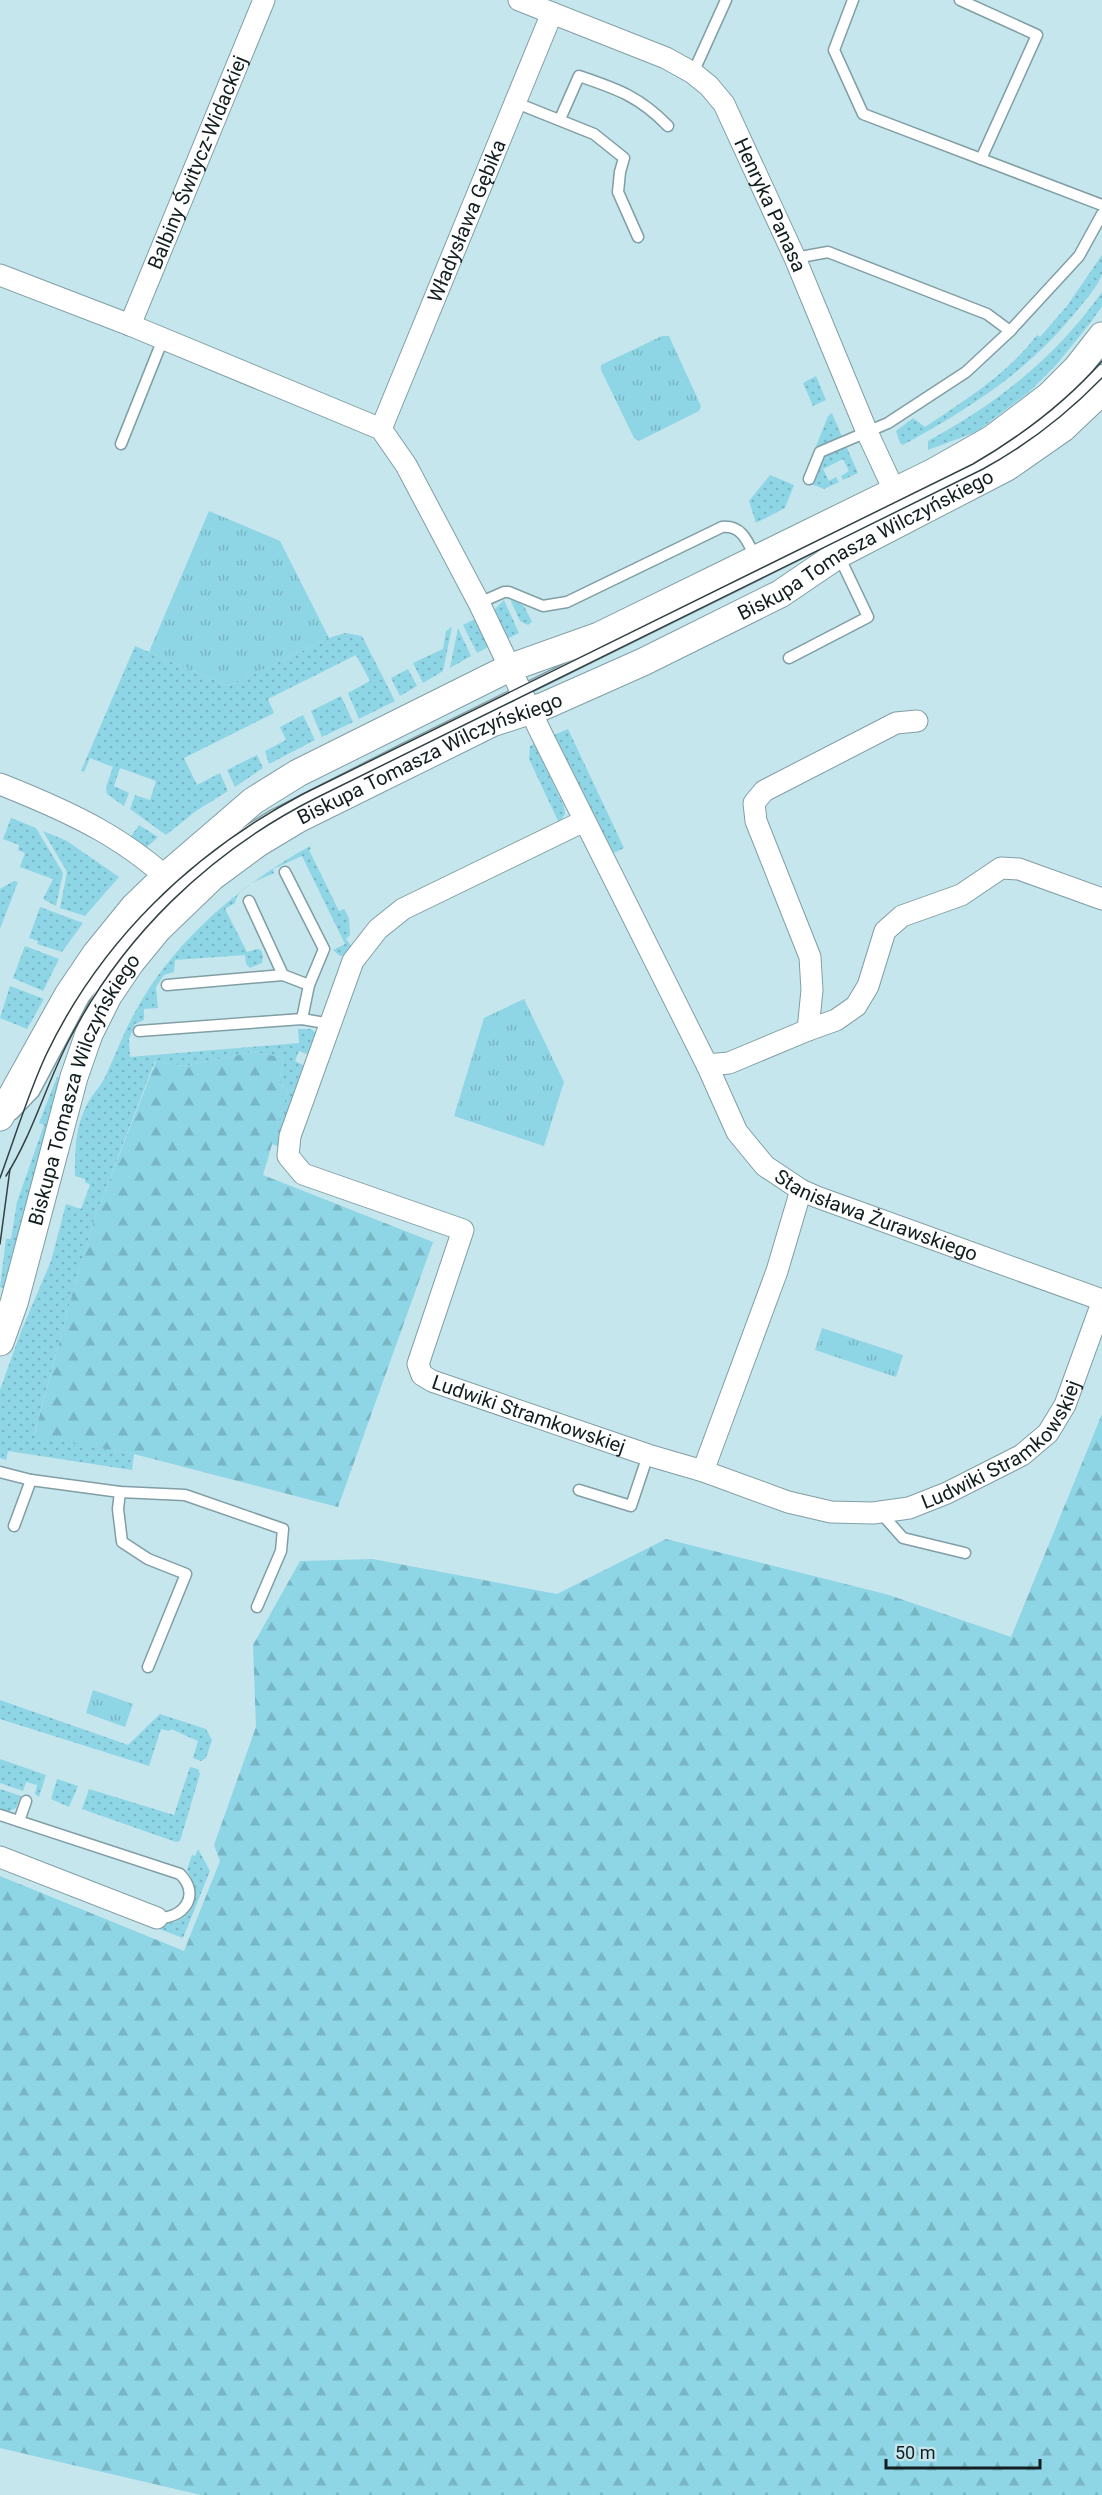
<svg xmlns="http://www.w3.org/2000/svg" width="1102" height="2495" viewBox="0 0 1102 2495" font-family="Roboto,sans-serif">
  <style>
    .grass { fill: url(#grass-dots) }
    .forest { fill: url(#forest-firs) }
    .park { fill: url(#park-tufts) }
    .lines { fill: none; stroke-linecap: round; stroke-linejoin: round }
    .service-casing { stroke: #809ea5; stroke-width: 13 }
    .minor-casing { stroke: #809ea5; stroke-width: 23 }
    .tertiary-casing { stroke: #809ea5; stroke-width: 29 }
    .service { stroke: #fff; stroke-width: 10 }
    .minor { stroke: #fff; stroke-width: 21 }
    .tertiary { stroke: #fff; stroke-width: 27 }
    .tram { stroke: #324144; stroke-width: 1.5 }
    .labels { text-anchor: middle; dominant-baseline: central; stroke-width: 4.5; stroke-linejoin: round; paint-order: stroke }
    .street-label { font-size: 20px; fill: #121e20; stroke: #c6e6ed }
  </style>
  <defs>
    <pattern id="grass-dots" width="8" height="8" patternUnits="userSpaceOnUse" patternTransform="scale(1.5)"><rect width="8" height="8" fill="#8ed5e6"/><path d="M2 2h.1M6 6h.1" fill="none" stroke="#79b6c5" stroke-width="1.8" stroke-linecap="round"/></pattern>
    <pattern id="forest-firs" width="22" height="20" patternUnits="userSpaceOnUse" patternTransform="scale(1.5)"><rect width="22" height="20" fill="#8ed5e6"/><path d="M5 1l3.5 6h-7zM16 11l3.5 6h-7z" fill="#79b6c5"/></pattern>
    <pattern id="park-tufts" width="24" height="20" patternUnits="userSpaceOnUse" patternTransform="scale(1.5)"><rect width="24" height="20" fill="#8ed5e6"/><path d="M3 7l-1-3M5 7V3M7 7l1-3M15 17l-1-3M17 17v-4M19 17l1-3" fill="none" stroke="#79b6c5"/></pattern>
  </defs>
  <rect width="100%" height="100%" fill="#c6e6ed"/>
  <g class="grass">
    <path d="M 1102,255 C 1102,261 1102,268 1102,274 C 1099,285 1086,299 1079,308 C 1030,370 972,407 903,445 L 900,443 L 896,431 L 913,418 L 925,427 C 965,400 1008,374 1037,335 L 1040,337 L 1067,306 Z"/>
    <path d="M 1102,292 L 1102,306 L 1091,322 L 1056,365 L 1029,392 L 976,432 L 928,450 L 928,441 C 998,403 1056,357 1102,292 Z"/>
    <path d="M 816,376 L 826,400 L 813,406 L 803,383 Z"/>
    <path d="M 832,413 L 842,437 L 815,449 L 828,416 Z"/>
    <path d="M 846,446 L 858,473 L 843,480 L 841,476 L 849,471 L 843,459 L 823,469 L 829,481 L 836,477 L 839,482 L 824,489 L 811,484 L 825,456 Z"/>
    <path d="M 770,475 L 794,485 L 785,508 L 756,523 L 749,501 Z"/>
    <path d="M 510,599 L 524,606 L 532,622 L 528,625 L 520,621 Z"/>
    <path d="M 504,600 L 519,633 L 505,640 L 492,612 Z"/>
    <path d="M 475,619 L 488,647 L 477,653 L 463,625 Z"/>
    <path d="M 452,627 L 443,671 L 423,683 L 413,663 L 443,649 L 446,631 Z"/>
    <path d="M 458,628 L 471,656 L 450,668 Z"/>
    <path d="M 345,633 L 362,636 L 395,701 L 359,719 L 348,693 L 370,681 L 356,655 L 268,699 L 274,713 L 184,758 L 197,785 L 220,773 L 228,791 L 196,811 L 166,835 L 130,809 L 135,795 L 150,800 L 156,781 L 120,768 L 114,786 L 129,793 L 124,806 L 107,794 L 106,787 L 113,767 L 90,758 L 84,772 L 81,771 L 135,646 L 228,686 L 329,638 Z"/>
    <path d="M 408,669 L 417,686 L 400,696 L 391,678 Z"/>
    <path d="M 341,696 L 353,722 L 322,737 L 311,711 Z"/>
    <path d="M 303,715 L 315,740 L 269,764 L 265,751 L 286,740 L 280,727 Z"/>
    <path d="M 568,729 L 624,848 L 609,855 L 554,735 Z"/>
    <path d="M 534,744 L 564,806 L 565,814 L 559,823 L 529,759 L 530,746 Z"/>
    <path d="M 257,755 L 263,768 L 235,787 L 227,770 Z"/>
    <path d="M 11,818 L 36,828 L 63,873 L 56,906 L 43,899 L 53,879 L 20,867 L 25,853 L 18,850 L 19,845 L 3,839 Z"/>
    <path d="M 139,825 L 158,837 L 145,849 L 130,838 Z"/>
    <path d="M 43,831 L 67,841 L 119,877 L 85,916 L 60,908 L 67,872 Z"/>
    <path d="M 310,846 L 311,849 L 309,850 L 339,911 L 344,909 L 349,918 L 350,935 L 346,939 L 353,948 L 347,955 L 340,956 L 333,950 L 345,944 L 302,856 L 273,869 L 274,873 C 261,879 237,887 235,903 L 225,909 L 247,952 L 257,949 L 261,950 L 263,956 L 262,963 L 250,968 L 246,964 L 245,955 L 175,960 L 174,972 L 164,975 L 156,987 L 158,1008 L 144,1009 L 144,1020 L 135,1024 L 129,1039 L 130,1057 L 299,1043 L 298,1029 L 311,1029 L 317,1034 L 313,1057 L 299,1051 L 295,1061 L 309,1068 L 279,1147 L 272,1144 L 288,1090 L 279,1083 L 283,1061 L 280,1057 L 253,1052 L 184,1066 L 155,1061 L 95,1217 L 72,1295 L 34,1435 L 134,1454 L 132,1470 L 8,1451 L 6,1460 L 0,1458 L 0,1390 L 20,1334 L 51,1261 L 66,1204 L 81,1209 L 90,1185 L 85,1182 L 85,1179 L 75,1176 C 75,1150 75,1125 89,1101 C 94,1092 102,1085 106,1075 C 117,1051 126,1027 139,1005 C 178,937 242,884 310,846 Z"/>
    <path d="M 14,881 L 18,882 L 0,929 L 0,889 Z"/>
    <path d="M 40,907 L 83,923 L 62,952 L 37,944 L 38,941 L 29,938 Z"/>
    <path d="M 25,946 L 59,959 L 43,991 L 13,978 Z"/>
    <path d="M 10,986 L 44,999 L 27,1029 L 0,1018 Z"/>
    <path d="M 57,1077 L 66,1081 L 9,1290 L 0,1287 L 6,1239 L 11,1239 L 17,1202 L 44,1125 L 39,1123 Z"/>
    <path d="M 0,1700 L 128,1745 L 160,1714 L 206,1729 L 212,1740 L 206,1758 L 201,1761 L 193,1758 L 198,1741 L 171,1729 L 169,1731 L 161,1729 L 149,1766 L 0,1719 Z"/>
    <path d="M 0,1759 L 46,1775 L 39,1797 L 35,1794 L 37,1785 L 26,1782 L 23,1791 L 0,1783 Z"/>
    <path d="M 190,1767 L 198,1769 L 200,1774 L 180,1841 L 176,1842 L 82,1809 L 89,1789 L 174,1815 Z"/>
    <path d="M 57,1779 L 78,1786 L 69,1807 L 51,1799 Z"/>
    <path d="M 0,1789 L 21,1796 L 16,1808 L 7,1812 L 0,1809 Z"/>
    <path d="M 198,1849 L 210,1871 L 183,1938 L 0,1868 L 155,1924 C 189,1928 206,1898 187,1870 L 192,1855 L 195,1856 Z"/>
  </g>
  <g class="forest">
    <path d="M 253,1052 L 280,1057 L 283,1060 L 279,1083 L 288,1090 L 263,1175 L 433,1242 L 338,1507 L 134,1454 L 34,1436 L 72,1295 L 95,1217 L 156,1061 L 184,1066 Z"/>
    <path d="M 1102,1414 L 1102,2495 L 201,2495 L 0,2448 L 0,1876 L 184,1951 L 220,1861 L 214,1845 L 256,1727 L 253,1645 L 300,1561 L 373,1559 L 557,1594 L 666,1539 L 889,1595 L 1011,1637 Z"/>
  </g>
  <g class="park">
    <path d="M 662,336 L 669,336 L 701,406 L 699,411 L 639,441 L 634,438 L 601,370 L 601,365 Z"/>
    <path d="M 209,511 L 280,541 L 329,638 L 228,686 L 149,652 Z"/>
    <path d="M 524,999 L 564,1082 L 544,1146 L 454,1116 L 484,1018 Z"/>
    <path d="M 822,1328 L 903,1355 L 896,1377 L 815,1350 Z"/>
    <path d="M 93,1690 L 133,1704 L 125,1727 L 86,1713 Z"/>
  </g>
  <g class="lines">
    <defs>
      <g id="service">
        <path d="M 853,0 L 834,50 L 863,114 L 1102,205"/>
        <path d="M 960,0 L 1037,35 L 981,159"/>
        <path d="M 693,73 L 726,0"/>
        <path d="M 514,102 L 594,134 L 624,158 L 620,172 L 618,192 L 638,237"/>
        <path d="M 560,119 L 579,76 C 617,89 639,96 668,126"/>
        <path d="M 795,258 L 828,252 L 987,314 L 1010,331"/>
        <path d="M 121,444 L 163,339"/>
        <path d="M 809,479 L 820,452 L 888,423 L 966,372 L 1010,331 L 1079,256 L 1102,214"/>
        <path d="M 479,603 L 504,592 L 509,592 L 543,606 L 567,602 L 722,527 C 743,525 748,543 756,559"/>
        <path d="M 789,658 L 868,617 L 838,554"/>
        <path d="M 285,872 L 324,949 L 309,985 L 302,1019"/>
        <path d="M 249,901 L 283,975"/>
        <path d="M 167,985 L 283,975 L 309,985"/>
        <path d="M 139,1031 L 302,1019 L 331,1024"/>
        <path d="M 13,1114 L 34,1092 L 84,998 L 133,933 L 178,887 L 243,834 L 272,816 L 402,750 L 997,456 L 1056,414 L 1102,370"/>
        <path d="M 0,1472 L 31,1480 L 120,1492 L 185,1495 L 283,1529 L 281,1551 L 257,1607"/>
        <path d="M 579,1490 L 631,1506 L 648,1455"/>
        <path d="M 120,1492 L 118,1509 L 122,1542 L 148,1559 L 186,1574 L 148,1667"/>
        <path d="M 880,1512 L 903,1538 L 965,1553"/>
        <path d="M 14,1526 L 31,1480"/>
        <path d="M 0,1815 L 180,1874 C 201,1895 184,1919 157,1918"/>
        <path d="M 19,1821 L 26,1801"/>
      </g>
      <g id="minor">
        <path id="s1" d="M 519,0 L 666,58 L 693,73 L 709,86 L 724,104 L 795,258 L 867,432 L 907,518"/>
        <path id="s2" d="M 0,275 L 130,325 L 381,429 L 406,465 L 479,603 L 542,735 L 707,1065 L 737,1132 L 765,1166 L 801,1190 L 817,1197 L 1102,1300"/>
        <path id="s3" d="M 130,325 L 264,0"/>
        <path id="s4" d="M 381,429 L 552,13"/>
        <path d="M 0,784 C 73,813 132,840 188,898"/>
        <path id="s5" d="M 584,821 L 403,909 L 378,929 L 353,961 L 290,1136 L 288,1156 L 303,1174 L 463,1230 L 418,1364 L 422,1375 L 432,1381 L 648,1455 L 703,1471 L 788,1502 L 831,1512 L 873,1513 L 909,1508 L 947,1493 L 1022,1455 L 1048,1433 L 1065,1405 L 1102,1303"/>
        <path d="M 808,1030 L 812,990 L 810,957 L 756,821 L 754,803 L 764,791 L 896,723 L 917,721"/>
        <path d="M 707,1065 L 729,1063 L 808,1030 L 836,1020 L 856,1006 L 868,986 L 885,931 L 902,916 L 961,895 L 1001,868 L 1019,869 L 1102,899"/>
        <path d="M 703,1471 L 777,1271 L 801,1190"/>
        <path d="M 0,1857 L 157,1918"/>
      </g>
      <g id="tertiary">
        <path d="M 0,1117 L 68,995 L 95,955 L 134,907 L 166,876 L 253,801 L 298,773 L 509,668 L 599,636 L 932,473 L 992,439 L 1049,396 L 1077,368 L 1102,336"/>
        <path id="s6" d="M 0,1342 L 14,1303 L 74,1077 L 89,1034 L 108,996 L 131,962 L 158,929 L 212,877 L 258,843 L 298,819 L 492,723 L 544,706 L 643,662 L 780,594 L 839,554 L 1007,467 L 1063,428 L 1102,391"/>
      </g>
    </defs>
    <use href="#service" class="service-casing"/>
    <use href="#minor" class="minor-casing"/>
    <use href="#tertiary" class="tertiary-casing"/>
    <use href="#service" class="service"/>
    <use href="#minor" class="minor"/>
    <use href="#tertiary" class="tertiary"/>
    <g class="tram">
      <path d="M 6,1176 C 32,1135 45,1088 67,1044 C 121,937 209,852 316,798 L 983,469 C 1027,445 1067,414 1102,378"/>
      <path d="M 0,1178 C 15,1137 28,1094 46,1055 C 101,940 192,853 303,794 L 973,464 C 1021,436 1065,403 1102,361"/>
      <path d="M 0,1244 L 10,1169"/>
    </g>
  </g>
  <g class="labels">
    <g class="street-label">
      <text stroke="none"><textPath href="#s3" startOffset="176">Balbiny Świtycz-Widackiej</textPath></text>
      <text stroke="none"><textPath href="#s1" startOffset="344">Henryka Panasa</textPath></text>
      <text stroke="none"><textPath href="#s4" startOffset="225">Władysława Gębika</textPath></text>
      <text stroke="none"><textPath href="#s6" startOffset="1257">Biskupa Tomasza Wilczyńskiego</textPath></text>
      <text stroke="none"><textPath href="#s6" startOffset="771">Biskupa Tomasza Wilczyńskiego</textPath></text>
      <text stroke="none"><textPath href="#s6" startOffset="267">Biskupa Tomasza Wilczyńskiego</textPath></text>
      <text stroke="none"><textPath href="#s2" startOffset="1366">Stanisława Żurawskiego</textPath></text>
      <text stroke="none"><textPath href="#s5" startOffset="940">Ludwiki Stramkowskiej</textPath></text>
      <text stroke="none"><textPath href="#s5" startOffset="1452">Ludwiki Stramkowskiej</textPath></text>
    </g>
  </g>
  <path d="M886 2459v9h154v-9" fill="none" stroke="#121e20" stroke-width="3"/>
  <text x="895" y="2459" font-size="18" fill="#121e20" stroke="#c6e6ed" stroke-width="4.5" paint-order="stroke">50 m</text>
</svg>
